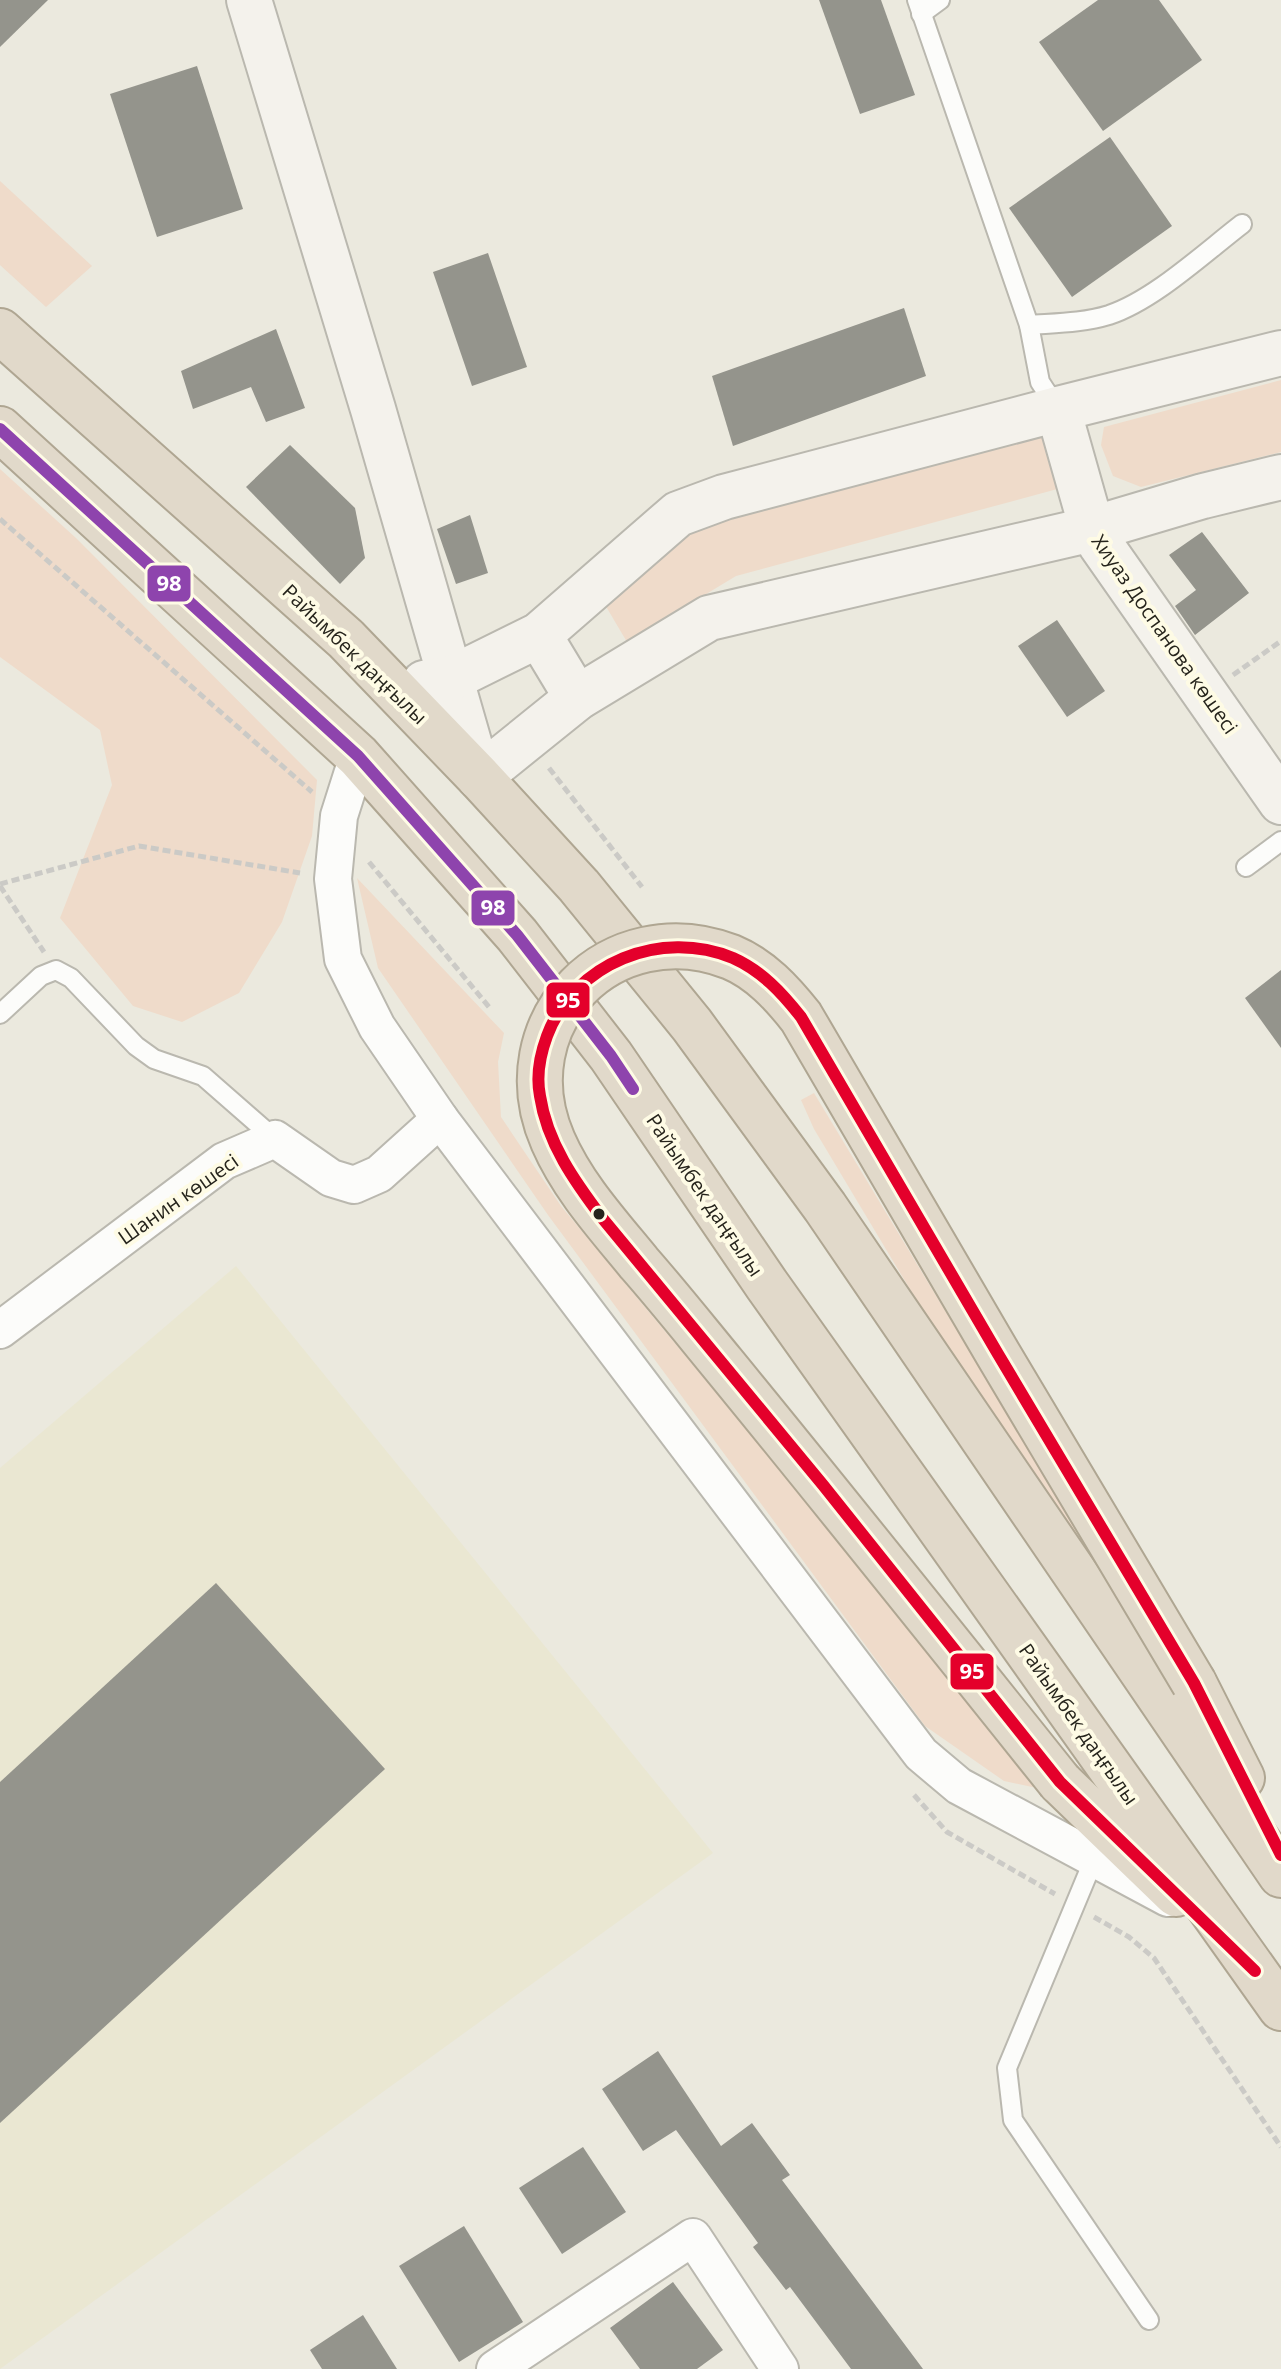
<svg xmlns="http://www.w3.org/2000/svg" width="1281" height="2369" viewBox="0 0 1281 2369" font-family="'Open Sans',sans-serif">
  <style>
    .built { fill: #eae7d2 }
    .green { fill: #efdbca }
    .building { fill: #94948c }
    .lines { fill: none; stroke-linecap: round; stroke-linejoin: round }
    .lane-casing { stroke: #bab8af; stroke-width: 22 }
    .street-casing { stroke: #bab8af; stroke-width: 40 }
    .secondary-casing { stroke: #bab8af; stroke-width: 48 }
    .highway-casing { stroke: #afa692; stroke-width: 48 }
    .path { stroke: #cbcac6; stroke-width: 5; stroke-dasharray: 8 4; stroke-linecap: butt }
    .lane { stroke: #fcfcfa; stroke-width: 18 }
    .street { stroke: #fcfcfa; stroke-width: 36 }
    .secondary { stroke: #f4f2ec; stroke-width: 44 }
    .highway { stroke: #e1d9ca; stroke-width: 44 }
    .highway-bridge-casing { stroke: #afa692; stroke-width: 48; stroke-linecap: butt }
    .highway-bridge { stroke: #e1d9ca; stroke-width: 44 }
    .bus-1-casing { stroke: #fefbe5; stroke-width: 18 }
    .bus-2-casing { stroke: #fefbe5; stroke-width: 18 }
    .bus-1 { stroke: #8e44ad; stroke-width: 12 }
    .bus-2 { stroke: #e4002b; stroke-width: 12 }
    .bus-dot { fill: #26241c; stroke: #fefbe5; stroke-width: 3 }
    .labels { text-anchor: middle; dominant-baseline: central; stroke-width: 8; stroke-linejoin: round; paint-order: stroke }
    .street-label { font-size: 20px; fill: #26241c; stroke: #fefbe5 }
    .line-badge { stroke: #fefbe5; stroke-width: 3 }
    .badge-label { font-size: 22px; text-anchor: middle; font-weight: bold; fill: #fff }
  </style>
  <rect width="100%" height="100%" fill="#ebe9de"/>
  <path class="built" d="M 236,1266 L 713,1853 L 0,2369 L 0,1468 Z"/>
  <g class="green">
    <path d="M 0,181 L 92,266 L 46,307 L 0,265 Z"/>
    <path d="M 1281,380 L 1281,452 L 1141,487 L 1113,476 L 1101,445 L 1104,427 Z"/>
    <path d="M 1038,428 L 1061,488 L 736,576 L 627,642 L 601,598 L 695,520 Z"/>
    <path d="M 0,469 L 76,538 L 317,780 L 312,836 L 282,922 L 239,993 L 182,1022 L 133,1006 L 60,918 L 112,785 L 100,730 L 0,657 Z"/>
    <path d="M 357,878 L 504,1033 L 498,1062 L 501,1117 L 561,1206 L 1046,1790 L 1004,1781 L 925,1726 L 548,1215 L 378,968 Z"/>
    <path d="M 814,1093 L 1153,1656 L 911,1291 L 814,1129 L 801,1100 Z"/>
  </g>
  <g class="building">
    <path d="M 0,0 L 48,0 L 0,47 Z"/>
    <path d="M 819,0 L 881,0 L 915,95 L 860,114 Z"/>
    <path d="M 1098,0 L 1159,0 L 1202,60 L 1103,131 L 1039,42 Z"/>
    <path d="M 197,66 L 243,209 L 157,237 L 110,94 Z"/>
    <path d="M 1110,137 L 1172,226 L 1072,297 L 1009,208 Z"/>
    <path d="M 488,253 L 527,367 L 472,386 L 433,272 Z"/>
    <path d="M 904,308 L 926,376 L 733,446 L 712,376 Z"/>
    <path d="M 276,329 L 305,408 L 266,422 L 251,387 L 193,409 L 181,371 Z"/>
    <path d="M 290,445 L 355,508 L 365,558 L 340,584 L 246,487 Z"/>
    <path d="M 470,515 L 488,573 L 456,584 L 437,529 Z"/>
    <path d="M 1202,532 L 1249,593 L 1195,635 L 1175,606 L 1196,590 L 1169,555 Z"/>
    <path d="M 1057,620 L 1105,691 L 1067,717 L 1018,646 Z"/>
    <path d="M 1281,970 L 1281,1048 L 1245,998 Z"/>
    <path d="M 216,1583 L 385,1769 L 0,2123 L 0,1782 Z"/>
    <path d="M 658,2051 L 721,2146 L 752,2123 L 790,2175 L 782,2180 L 923,2369 L 851,2369 L 790,2287 L 786,2290 L 753,2247 L 758,2243 L 676,2130 L 643,2151 L 602,2089 Z"/>
    <path d="M 583,2147 L 626,2212 L 562,2254 L 519,2188 Z"/>
    <path d="M 464,2226 L 523,2322 L 459,2362 L 399,2266 Z"/>
    <path d="M 673,2282 L 723,2350 L 697,2369 L 640,2369 L 610,2328 Z"/>
    <path d="M 363,2315 L 397,2369 L 322,2369 L 310,2350 Z"/>
  </g>
  <g class="lines">
    <defs>
      <g id="lane">
        <path d="M 917,0 L 1029,325 L 1040,382 L 1057,408"/>
        <path d="M 921,14 L 940,0"/>
        <path d="M 1029,325 C 1056,323 1083,323 1109,315 C 1154,300 1203,254 1242,224"/>
        <path d="M 1246,867 L 1281,841"/>
        <path d="M 0,1014 L 41,976 L 56,970 L 71,978 L 136,1046 L 154,1059 L 203,1076 L 275,1139"/>
        <path d="M 1094,1859 L 1007,2068 L 1013,2120 L 1149,2320"/>
      </g>
      <g id="street">
        <path d="M 358,756 L 339,816 L 333,879 L 343,959 L 377,1027 L 440,1119 L 921,1754 L 959,1786 L 1168,1898"/>
        <path d="M 0,1330 L 224,1161 L 275,1139 L 331,1178 L 354,1185 L 379,1174 L 440,1119"/>
        <path d="M 495,2369 L 693,2237 L 780,2369"/>
      </g>
      <g id="secondary">
        <path d="M 249,0 L 373,409 L 479,777 L 577,698 L 709,618 L 1092,529 L 1203,496 L 1281,477"/>
        <path d="M 1058,409 L 1092,529 L 1101,545 L 1281,802"/>
        <path d="M 539,635 L 577,698"/>
        <path d="M 424,683 L 452,678 L 539,635 L 678,514 L 724,497 L 1058,409 L 1281,353"/>
      </g>
      <g id="highway">
        <path d="M 0,331 L 346,639 L 479,777 L 579,886 L 692,1025 L 825,1207 L 1281,1875"/>
        <path d="M 0,429 L 358,756 L 517,935 L 611,1056 L 767,1285 L 1281,2008"/>
        <path d="M 1194,1683 L 1242,1778"/>
        <path d="M 1060,1782 L 1176,1894"/>
      </g>
    </defs>
    <use href="#lane" class="lane-casing"/>
    <use href="#street" class="street-casing"/>
    <use href="#secondary" class="secondary-casing"/>
    <use href="#highway" class="highway-casing"/>
    <g class="path">
      <path d="M 0,519 L 312,792"/>
      <path d="M 1233,675 L 1281,641"/>
      <path d="M 549,768 L 642,887"/>
      <path d="M 369,862 L 489,1007"/>
      <path d="M 0,884 L 139,846 L 300,873"/>
      <path d="M 0,886 L 44,952"/>
      <path d="M 914,1795 L 947,1832 L 1055,1894"/>
      <path d="M 1094,1917 L 1129,1937 L 1154,1958 L 1281,2147"/>
    </g>
    <use href="#lane" class="lane"/>
    <use href="#street" class="street"/>
    <use href="#secondary" class="secondary"/>
    <use href="#highway" class="highway"/>
    <defs>
      <path id="highway-bridge" d="M 1060,1782 C 948,1642 836,1502 723,1364 C 695,1330 668,1296 639,1263 C 608,1225 573,1187 553,1141 C 501,1022 612,911 731,957 C 760,969 782,993 801,1017 L 998,1354 L 1194,1683"/>
    </defs>
    <use href="#highway-bridge" class="highway-bridge-casing"/>
    <use href="#highway-bridge" class="highway-bridge"/>
    <defs>
      <path id="bus-1" d="M 0,429 L 358,756 L 517,935 L 611,1056 L 633,1089"/>
      <path id="bus-2" d="M 1255,1971 L 1060,1782 L 823,1485 L 603,1219 C 575,1182 547,1143 540,1096 C 536,1076 540,1055 547,1036 C 574,963 661,928 733,958 C 762,971 782,993 801,1017 L 998,1354 L 1194,1683 L 1281,1855"/>
    </defs>
    <use href="#bus-1" class="bus-1-casing"/>
    <use href="#bus-2" class="bus-2-casing"/>
    <use href="#bus-1" class="bus-1"/>
    <use href="#bus-2" class="bus-2"/>
  </g>
  <circle class="bus-dot" cx="599" cy="1214" r="7"/>
  <g class="labels">
    <g class="street-label">
      <text transform="translate(1165 634) rotate(55)">Хиуаз Доспанова көшесі</text>
      <text transform="translate(355 654) rotate(44)">Райымбек даңғылы</text>
      <text transform="translate(705 1195) rotate(56)">Райымбек даңғылы</text>
      <text transform="translate(178 1199) rotate(-35)">Шанин көшесі</text>
      <text transform="translate(1079 1724) rotate(55)">Райымбек даңғылы</text>
    </g>
  </g>
  <g class="line-badge">
    <rect x="146" y="564" width="46" height="39" rx="8" fill="#8e44ad"/>
    <rect x="470" y="889" width="46" height="38" rx="8" fill="#8e44ad"/>
    <rect x="545" y="981" width="46" height="38" rx="8" fill="#e4002b"/>
    <rect x="949" y="1652" width="46" height="39" rx="8" fill="#e4002b"/>
  </g>
  <g class="badge-label">
    <text x="169" y="591">98</text>
    <text x="493" y="915">98</text>
    <text x="568" y="1008">95</text>
    <text x="972" y="1679">95</text>
  </g>
</svg>
